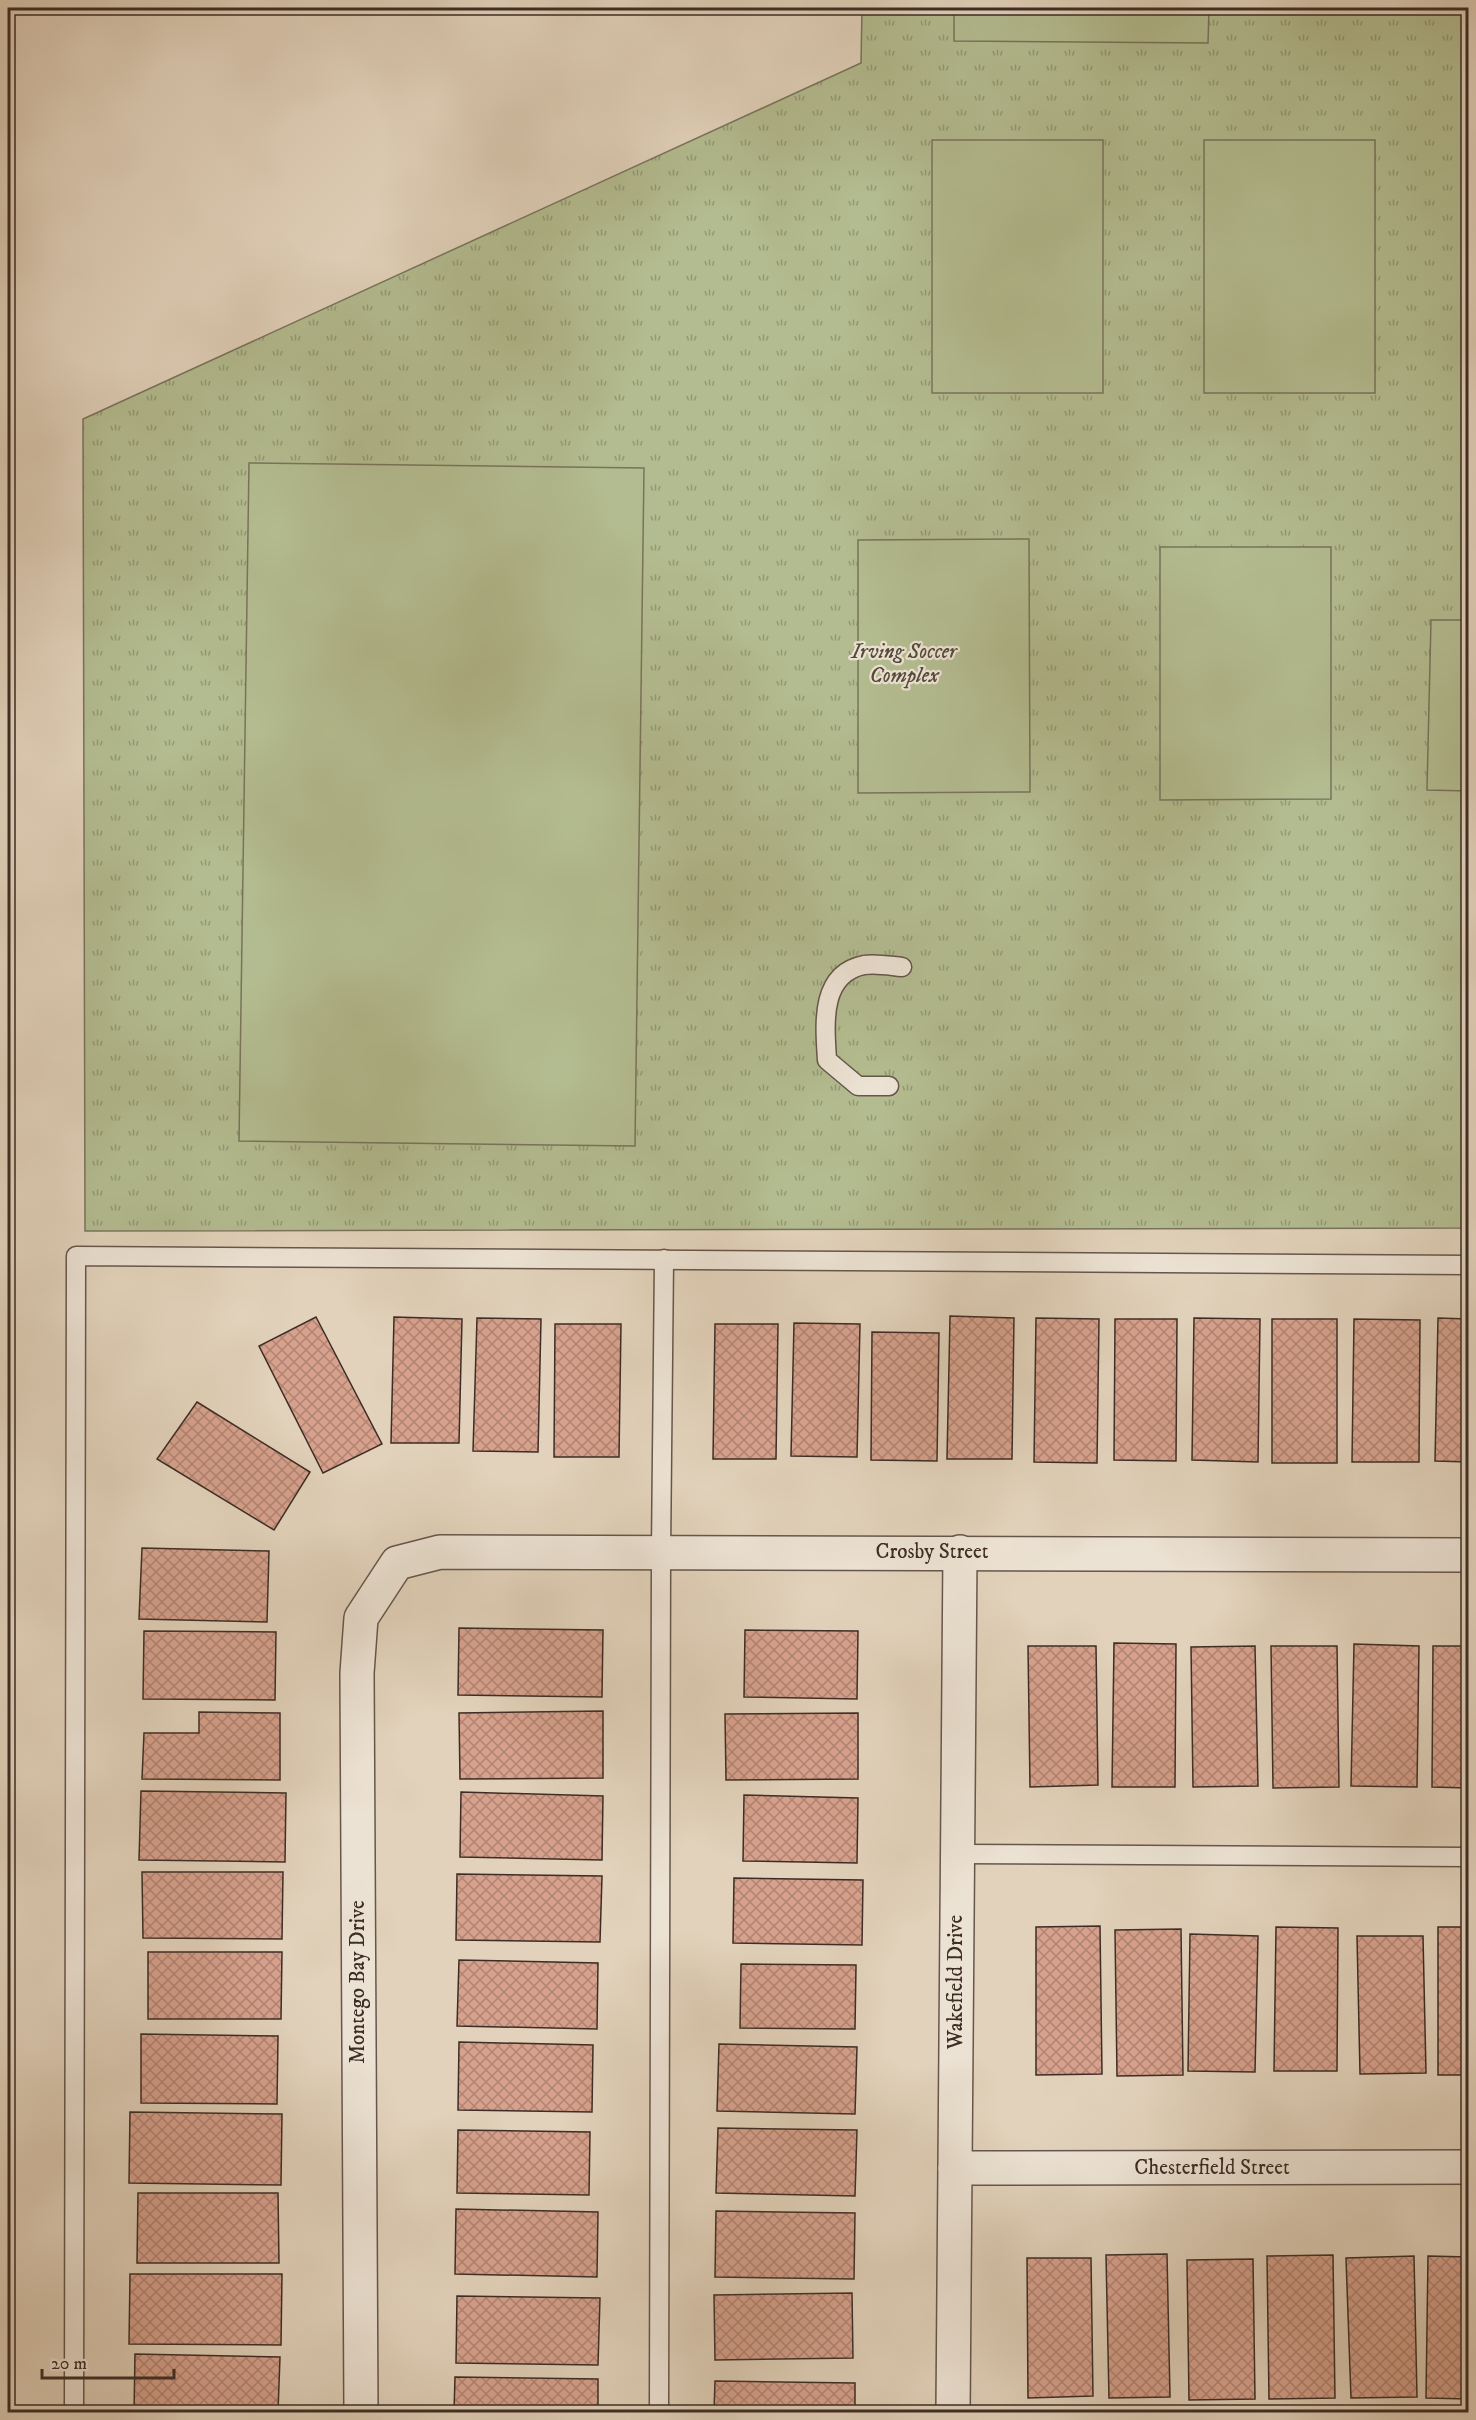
<svg xmlns="http://www.w3.org/2000/svg" width="1476" height="2420" viewBox="0 0 1476 2420" font-family="'IM FELL DW Pica',serif">
  <style>
    .grass { fill: url(#grass-tufts); stroke: #78745b; stroke-width: 1.5 }
    .pitch { fill: #b3bc90; stroke: #78745b; stroke-width: 1.5 }
    .building { fill: url(#building-cross-hatch); stroke: #3c2d26; stroke-width: 1.5 }
    .lines { fill: none; stroke-linecap: round; stroke-linejoin: round }
    .service-casing { stroke: #66564b; stroke-width: 21 }
    .minor-casing { stroke: #66564b; stroke-width: 36 }
    .service { stroke: #ece2d3; stroke-width: 18 }
    .minor { stroke: #ece2d3; stroke-width: 33 }
    .labels { text-anchor: middle; dominant-baseline: central; stroke-width: 4.5; stroke-linejoin: round; paint-order: stroke }
    .park-label { font-size: 21px; font-style: italic; fill: #544a3b; stroke: #ece2d3 }
    .street-label { font-size: 21px; fill: #3c2d26; stroke: #ece2d3 }
  </style>
  <defs>
    <pattern id="grass-tufts" width="24" height="20" patternUnits="userSpaceOnUse" patternTransform="scale(1.5)"><rect width="24" height="20" fill="#b3bc90"/><path d="M3 7l-1-3M5 7V3M7 7l1-3M15 17l-1-3M17 17v-4M19 17l1-3" fill="none" stroke="#939975"/></pattern>
    <pattern id="building-cross-hatch" width="8" height="8" patternUnits="userSpaceOnUse" patternTransform="scale(1.5)"><rect width="8" height="8" fill="#d8a18d"/><path d="M0 0l8 8M0 8l8-8" fill="none" stroke="#b08473"/></pattern>
  </defs>
  <rect width="100%" height="100%" fill="#e2d2bb"/>
  <filter id="stains"><feTurbulence type="fractalNoise" baseFrequency=".00333" numOctaves="4"/><feColorMatrix values="0 0 0 0 .2 0 0 0 0 .09 0 0 0 0 .02 0 0 0 .5 -.17"/></filter>
  <radialGradient id="worn" r=".72"><stop offset=".6" stop-color="#630" stop-opacity="0"/><stop offset="1" stop-color="#630" stop-opacity=".3"/></radialGradient>
  <path class="grass" d="M 862,8 L 1468,8 L 1468,1228 L 85,1231 L 83,419 L 861,63 Z"/>
  <g class="pitch">
    <path d="M 954,8 L 1209,8 L 1208,43 L 954,41 Z"/>
    <rect x="932" y="140" width="171" height="253"/>
    <rect x="1204" y="140" width="171" height="253"/>
    <path d="M 1467,249 L 1468,249 L 1468,420 L 1462,420 Z"/>
    <path d="M 249,463 L 644,468 L 635,1146 L 239,1141 Z"/>
    <path d="M 1029,539 L 1030,792 L 858,793 L 858,540 Z"/>
    <path d="M 1160,547 L 1331,547 L 1331,799 L 1160,800 Z"/>
    <path d="M 1431,620 L 1468,620 L 1468,791 L 1427,790 Z"/>
  </g>
  <g class="building">
    <path d="M 950,1316 L 1014,1318 L 1012,1459 L 947,1459 Z"/>
    <path d="M 316,1317 L 382,1444 L 323,1473 L 259,1346 Z"/>
    <path d="M 394,1317 L 462,1319 L 459,1443 L 391,1443 Z"/>
    <path d="M 477,1318 L 541,1319 L 538,1452 L 473,1451 Z"/>
    <path d="M 1036,1318 L 1099,1319 L 1097,1463 L 1034,1462 Z"/>
    <path d="M 1194,1318 L 1260,1319 L 1258,1462 L 1192,1460 Z"/>
    <path d="M 1438,1318 L 1468,1319 L 1468,1462 L 1435,1461 Z"/>
    <path d="M 1115,1319 L 1177,1319 L 1176,1461 L 1114,1460 Z"/>
    <rect x="1272" y="1319" width="65" height="144"/>
    <path d="M 1354,1319 L 1420,1320 L 1419,1462 L 1352,1462 Z"/>
    <path d="M 794,1323 L 860,1324 L 857,1457 L 791,1456 Z"/>
    <path d="M 555,1324 L 621,1324 L 619,1457 L 554,1457 Z"/>
    <path d="M 715,1324 L 778,1324 L 776,1459 L 713,1459 Z"/>
    <path d="M 872,1332 L 939,1333 L 937,1461 L 871,1460 Z"/>
    <path d="M 197,1402 L 310,1472 L 274,1530 L 157,1459 Z"/>
    <path d="M 142,1548 L 269,1551 L 267,1622 L 139,1619 Z"/>
    <path d="M 459,1628 L 603,1630 L 602,1697 L 458,1695 Z"/>
    <path d="M 745,1630 L 858,1631 L 857,1699 L 744,1697 Z"/>
    <path d="M 144,1631 L 276,1632 L 275,1700 L 143,1699 Z"/>
    <path d="M 1114,1643 L 1176,1644 L 1175,1787 L 1112,1787 Z"/>
    <path d="M 1354,1644 L 1419,1646 L 1417,1787 L 1351,1786 Z"/>
    <path d="M 1028,1646 L 1096,1646 L 1098,1785 L 1030,1787 Z"/>
    <path d="M 1255,1646 L 1258,1786 L 1193,1787 L 1191,1647 Z"/>
    <path d="M 1271,1646 L 1337,1646 L 1339,1787 L 1273,1788 Z"/>
    <path d="M 1433,1646 L 1468,1646 L 1468,1788 L 1432,1787 Z"/>
    <path d="M 603,1711 L 603,1778 L 460,1779 L 459,1713 Z"/>
    <path d="M 199,1712 L 280,1713 L 280,1780 L 142,1779 L 144,1733 L 199,1733 Z"/>
    <path d="M 858,1713 L 858,1779 L 726,1780 L 725,1714 Z"/>
    <path d="M 141,1791 L 286,1793 L 285,1862 L 139,1860 Z"/>
    <path d="M 461,1792 L 603,1796 L 602,1860 L 460,1857 Z"/>
    <path d="M 744,1795 L 858,1798 L 857,1863 L 743,1861 Z"/>
    <path d="M 142,1872 L 283,1872 L 282,1939 L 143,1938 Z"/>
    <path d="M 457,1874 L 602,1876 L 600,1942 L 456,1940 Z"/>
    <path d="M 734,1878 L 863,1880 L 862,1945 L 733,1943 Z"/>
    <path d="M 1100,1926 L 1102,2074 L 1036,2075 L 1036,1927 Z"/>
    <path d="M 1276,1927 L 1338,1928 L 1337,2071 L 1274,2071 Z"/>
    <rect x="1438" y="1927" width="30" height="148"/>
    <path d="M 1181,1929 L 1183,2075 L 1117,2076 L 1115,1930 Z"/>
    <path d="M 1190,1934 L 1258,1936 L 1255,2072 L 1188,2071 Z"/>
    <path d="M 1357,1936 L 1423,1936 L 1426,2073 L 1360,2074 Z"/>
    <path d="M 148,1952 L 282,1952 L 281,2019 L 148,2019 Z"/>
    <path d="M 459,1960 L 598,1963 L 597,2029 L 457,2026 Z"/>
    <path d="M 741,1964 L 856,1965 L 855,2029 L 740,2028 Z"/>
    <path d="M 141,2034 L 278,2036 L 277,2104 L 141,2103 Z"/>
    <path d="M 459,2042 L 593,2045 L 592,2112 L 458,2110 Z"/>
    <path d="M 719,2044 L 857,2047 L 855,2114 L 717,2111 Z"/>
    <path d="M 130,2112 L 282,2114 L 281,2185 L 129,2183 Z"/>
    <path d="M 718,2128 L 857,2130 L 855,2196 L 716,2193 Z"/>
    <path d="M 458,2130 L 590,2132 L 589,2195 L 457,2193 Z"/>
    <path d="M 138,2193 L 278,2193 L 279,2263 L 137,2263 Z"/>
    <path d="M 456,2209 L 598,2212 L 597,2277 L 455,2274 Z"/>
    <path d="M 716,2211 L 855,2213 L 854,2279 L 715,2277 Z"/>
    <path d="M 1167,2254 L 1170,2397 L 1109,2398 L 1106,2255 Z"/>
    <path d="M 1333,2255 L 1335,2398 L 1269,2399 L 1267,2256 Z"/>
    <path d="M 1414,2256 L 1417,2397 L 1351,2398 L 1346,2258 Z"/>
    <path d="M 1428,2256 L 1468,2257 L 1468,2399 L 1426,2398 Z"/>
    <path d="M 1027,2258 L 1091,2258 L 1093,2396 L 1028,2398 Z"/>
    <path d="M 1253,2259 L 1255,2399 L 1189,2400 L 1187,2260 Z"/>
    <path d="M 130,2274 L 282,2274 L 281,2345 L 129,2344 Z"/>
    <path d="M 852,2293 L 853,2358 L 715,2360 L 714,2295 Z"/>
    <path d="M 457,2296 L 600,2298 L 598,2365 L 456,2363 Z"/>
    <path d="M 135,2354 L 280,2357 L 278,2412 L 134,2412 Z"/>
    <path d="M 455,2377 L 598,2379 L 598,2412 L 454,2412 Z"/>
    <path d="M 715,2381 L 855,2383 L 855,2412 L 714,2412 Z"/>
  </g>
  <g class="lines">
    <defs>
      <g id="service">
        <path d="M 889,1086 L 858,1086 L 827,1060 C 825,1026 819,974 864,965 C 876,963 891,966 902,967"/>
        <path d="M 957,1854 L 1468,1857"/>
        <path d="M 74,2412 L 76,1256 L 1468,1265"/>
        <path d="M 659,2412 L 661,1552 L 664,1259"/>
      </g>
      <g id="minor">
        <path d="M 955,2168 L 1468,2167"/>
        <path d="M 361,2412 L 357,1673 L 361,1618 L 397,1563 L 440,1552 L 1468,1555"/>
        <path d="M 953,2412 L 960,1552"/>
      </g>
    </defs>
    <use href="#service" class="service-casing"/>
    <use href="#minor" class="minor-casing"/>
    <use href="#service" class="service"/>
    <use href="#minor" class="minor"/>
  </g>
  <g class="labels">
    <g class="park-label">
      <text x="904" y="652">Irving Soccer<tspan x="904" dy="24">Complex</tspan></text>
    </g>
    <g class="street-label">
      <text x="932" y="1552">Crosby Street</text>
      <text transform="translate(358 1982) rotate(-90)">Montego Bay Drive</text>
      <text transform="translate(956 1982) rotate(-90)">Wakefield Drive</text>
      <text x="1212" y="2168">Chesterfield Street</text>
    </g>
  </g>
  <rect width="1476" height="2420" fill="none" stroke="#e2d2bb" stroke-width="30"/>
  <rect x="9" y="9" width="1458" height="2402" fill="none" stroke="#3c2d26" stroke-width="3"/>
  <rect x="15" y="15" width="1446" height="2390" fill="none" stroke="#3c2d26" stroke-width="1.5"/>
  <path d="M42 2369v9h132v-9" fill="none" stroke="#3c2d26" stroke-width="3"/>
  <text x="51" y="2369" font-size="18" fill="#3c2d26" stroke="#ece2d3" stroke-width="4.5" paint-order="stroke">20 m</text>
  <rect width="100%" height="100%" filter="url(#stains)"/>
  <rect width="100%" height="100%" fill="url(#worn)"/>
</svg>
